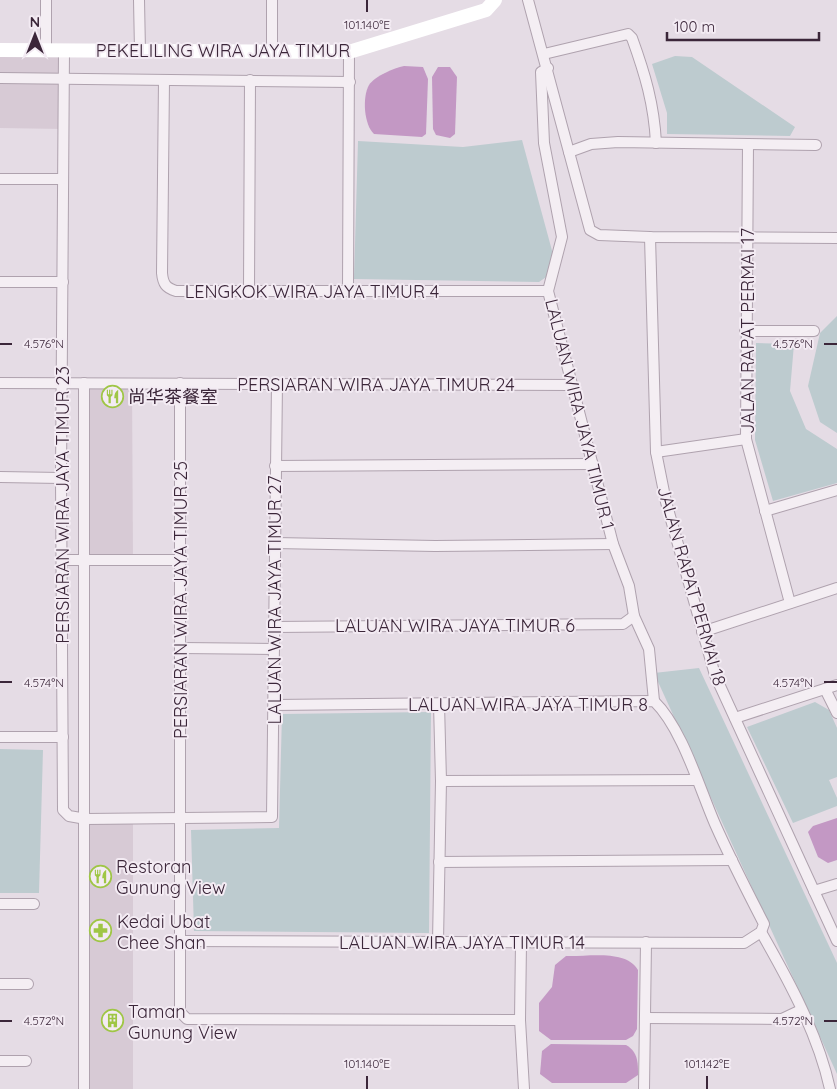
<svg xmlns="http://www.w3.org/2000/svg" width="837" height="1089" viewBox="0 0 837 1089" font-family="Quicksand,'Noto Sans SC',sans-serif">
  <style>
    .built { fill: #d7cad5 }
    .green { fill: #bdcbcf }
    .water { fill: #c398c4 }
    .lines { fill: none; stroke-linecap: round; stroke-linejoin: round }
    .street-casing { stroke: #afa2ae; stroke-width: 12 }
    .street { stroke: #f4eef3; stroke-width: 10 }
    .secondary { stroke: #fff; stroke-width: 14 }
    .ticks { fill: none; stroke: #3b2639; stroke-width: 2 }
    .labels { text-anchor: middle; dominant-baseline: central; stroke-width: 4; stroke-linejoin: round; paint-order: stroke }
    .street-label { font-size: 18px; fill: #3b2639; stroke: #f3ebf3 }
    .poi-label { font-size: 18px; fill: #3b2639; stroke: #f3ebf3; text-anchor: start }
    .ticks-label { font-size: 12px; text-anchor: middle; fill: #3b2639; stroke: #f3ebf3; stroke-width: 4; stroke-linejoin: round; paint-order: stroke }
  </style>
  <rect width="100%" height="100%" fill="#e5dce5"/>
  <g class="built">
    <path d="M 0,50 L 64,51 L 63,129 L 0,128 Z"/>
    <path d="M 83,383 L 132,383 L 133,559 L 84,559 Z"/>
    <rect x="83" y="817" width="50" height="272"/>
  </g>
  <g class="green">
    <path d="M 675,56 L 692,57 L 795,127 L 790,136 L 667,134 L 667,113 L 652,64 Z"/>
    <path d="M 522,140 L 554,258 L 552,273 L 539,282 L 354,279 L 358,141 L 463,147 Z"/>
    <path d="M 837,316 L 837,433 L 820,422 L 808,386 L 820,333 Z"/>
    <path d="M 756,343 L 794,344 L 790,391 L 806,429 L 837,449 L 837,483 L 773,501 L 755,440 Z"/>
    <path d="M 699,668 L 837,963 L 837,1074 L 654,673 Z"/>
    <path d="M 815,702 L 829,710 L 837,728 L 837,777 L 829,780 L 837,798 L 837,806 L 793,823 L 747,727 Z"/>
    <path d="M 431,712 L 429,933 L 194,931 L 191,830 L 279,828 L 282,714 Z"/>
    <path d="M 0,749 L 43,750 L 39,893 L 0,893 Z"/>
  </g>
  <g class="water">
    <path d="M 404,66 L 423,67 L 428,79 L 426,134 L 422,137 L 374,134 C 364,125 362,97 369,85 C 375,76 394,68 404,66 Z"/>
    <path d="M 438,67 L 450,67 L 457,77 L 455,134 L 450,138 L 436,135 L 433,129 L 432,77 Z"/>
    <path d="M 837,818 L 837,860 L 828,863 L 818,857 L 808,832 L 813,826 Z"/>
    <path d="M 566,956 C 587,957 626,949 638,970 L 637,1029 L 633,1036 L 626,1040 L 551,1040 L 539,1031 L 539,1003 L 552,987 L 555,965 Z"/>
    <path d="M 551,1044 L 626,1045 C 638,1052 638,1062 638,1075 L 626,1083 L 552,1083 L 540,1074 L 542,1051 Z"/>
  </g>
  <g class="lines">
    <defs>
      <g id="street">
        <path d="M 139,0 L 140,51"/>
        <path d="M 528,0 L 590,230 L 599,235 L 650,237 L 837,238"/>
        <path d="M 46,51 L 46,0"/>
        <path d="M 64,51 L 61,478 L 63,810 L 69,816 L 86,819 L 272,817 L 277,383"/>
        <path d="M 272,52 L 272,0"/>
        <path d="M 544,54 L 628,34 L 632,38 C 645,74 654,104 656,143"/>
        <path d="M 548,68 L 541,72 L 544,143 L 562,237 L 548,291 L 613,544 L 629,586 L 634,616 L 649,649 L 654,701"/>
        <path d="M 0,78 L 350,82"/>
        <path d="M 164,80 L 162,273 C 163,284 166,288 176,291 L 548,291"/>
        <path d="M 748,144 L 746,439 L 790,603"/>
        <path d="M 569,152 L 591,144 L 618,142 L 816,145"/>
        <path d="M 0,179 L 62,179"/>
        <path d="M 650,237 L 656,452 L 666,502 L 715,675 L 837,941"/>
        <path d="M 0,282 L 63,282"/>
        <path d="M 249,290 L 250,80"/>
        <path d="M 348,290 L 349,52"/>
        <path d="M 745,331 L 814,331"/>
        <path d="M 0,383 L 572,385"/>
        <path d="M 84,383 L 84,1089"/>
        <path d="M 180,383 L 180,1012 L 187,1019 L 520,1020"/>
        <path d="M 656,452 L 746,439"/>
        <path d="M 275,466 L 593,464"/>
        <path d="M 0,477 L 61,478"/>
        <path d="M 765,511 L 837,490"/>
        <path d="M 275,543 L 435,546 L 613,544"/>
        <path d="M 62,560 L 182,560"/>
        <path d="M 274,627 L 623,624 L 634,616"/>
        <path d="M 702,632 L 837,588"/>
        <path d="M 181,648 L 274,649"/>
        <path d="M 825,689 L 837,713"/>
        <path d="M 735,718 L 837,685"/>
        <path d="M 0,737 L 63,737"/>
        <path d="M 441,781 L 697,780"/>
        <path d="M 439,862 L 732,860"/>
        <path d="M 814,891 L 837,884"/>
        <path d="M 0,904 L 34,904"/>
        <path d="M 761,932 C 789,981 818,1034 830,1089"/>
        <path d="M 181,941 L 744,943 L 761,932 L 764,924 C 747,891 730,858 715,824 C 699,787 682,728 654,701 L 274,705"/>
        <path d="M 438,941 L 441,781 L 439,704"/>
        <path d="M 521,943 L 520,1020 L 524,1089"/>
        <path d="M 0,984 L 28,984"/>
        <path d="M 645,1018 L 782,1019 L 801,1010"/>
        <path d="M 0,1061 L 26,1061"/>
        <path d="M 644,1089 L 646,942"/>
      </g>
    </defs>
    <use href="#street" class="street-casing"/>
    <use href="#street" class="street"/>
    <path class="secondary" d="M 0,50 L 349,52 L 486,10 L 495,0"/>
  </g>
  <path class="ticks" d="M 367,0 L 367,12M 0,344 L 12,344M 824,344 L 837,344M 0,682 L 12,682M 824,682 L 837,682M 0,1021 L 12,1021M 824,1021 L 837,1021M 367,1076 L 367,1089M 707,1076 L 707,1089"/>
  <defs>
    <symbol id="restaurant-ring" viewBox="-11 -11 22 22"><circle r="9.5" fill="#f3ebf3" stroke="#9fc645" stroke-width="1.5"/><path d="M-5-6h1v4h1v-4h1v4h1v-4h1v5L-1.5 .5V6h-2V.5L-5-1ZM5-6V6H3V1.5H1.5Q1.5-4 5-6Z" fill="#9fc645"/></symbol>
    <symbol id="pharmacy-ring" viewBox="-11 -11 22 22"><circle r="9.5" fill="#f3ebf3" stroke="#9fc645" stroke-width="1.5"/><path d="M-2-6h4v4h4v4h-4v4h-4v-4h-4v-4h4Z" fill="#9fc645"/></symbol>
    <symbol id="building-ring" viewBox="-11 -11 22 22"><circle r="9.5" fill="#f3ebf3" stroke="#9fc645" stroke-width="1.5"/><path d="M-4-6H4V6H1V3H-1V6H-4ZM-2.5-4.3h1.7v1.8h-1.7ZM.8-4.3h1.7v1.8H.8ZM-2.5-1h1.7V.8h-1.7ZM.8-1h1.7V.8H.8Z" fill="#9fc645"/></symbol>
  </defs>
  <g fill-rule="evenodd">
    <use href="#restaurant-ring" x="100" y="384" width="25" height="25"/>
    <use href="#restaurant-ring" x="88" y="864" width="25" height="25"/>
    <use href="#pharmacy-ring" x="88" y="918" width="25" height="25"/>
    <use href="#building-ring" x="100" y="1008" width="25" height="25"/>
  </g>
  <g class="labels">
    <g class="street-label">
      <text x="223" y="50">PEKELILING WIRA JAYA TIMUR</text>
      <text x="312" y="291">LENGKOK WIRA JAYA TIMUR 4</text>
      <text transform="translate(747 331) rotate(-90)">JALAN RAPAT PERMAI 17</text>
      <text x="376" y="384">PERSIARAN WIRA JAYA TIMUR 24</text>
      <text transform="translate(580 414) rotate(76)">LALUAN WIRA JAYA TIMUR 1</text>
      <text transform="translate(62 505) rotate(-90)">PERSIARAN WIRA JAYA TIMUR 23</text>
      <text transform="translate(692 586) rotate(74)">JALAN RAPAT PERMAI 18</text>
      <text transform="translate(180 600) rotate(-90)">PERSIARAN WIRA JAYA TIMUR 25</text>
      <text transform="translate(274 600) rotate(-90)">LALUAN WIRA JAYA TIMUR 27</text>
      <text x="455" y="625">LALUAN WIRA JAYA TIMUR 6</text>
      <text x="528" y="704">LALUAN WIRA JAYA TIMUR 8</text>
      <text x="462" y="942">LALUAN WIRA JAYA TIMUR 14</text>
    </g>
    <g class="poi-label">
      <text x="128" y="396">尚华茶餐室</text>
      <text x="116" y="866">Restoran<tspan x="116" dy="21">Gunung View</tspan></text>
      <text x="117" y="921">Kedai Ubat<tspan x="117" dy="21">Chee Shan</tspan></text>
      <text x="128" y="1011">Taman<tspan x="128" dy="21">Gunung View</tspan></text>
    </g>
  </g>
  <g class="ticks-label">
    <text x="367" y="29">101.140°E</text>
    <text x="44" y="348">4.576°N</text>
    <text x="793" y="348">4.576°N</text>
    <text x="44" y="687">4.574°N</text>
    <text x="793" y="687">4.574°N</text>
    <text x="44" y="1025">4.572°N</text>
    <text x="793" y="1025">4.572°N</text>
    <text x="367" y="1068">101.140°E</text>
    <text x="707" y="1068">101.142°E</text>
  </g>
  <g transform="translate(35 35)" stroke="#f3ebf3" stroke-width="4" paint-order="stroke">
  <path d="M0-4L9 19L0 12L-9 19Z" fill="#3b2639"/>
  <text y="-8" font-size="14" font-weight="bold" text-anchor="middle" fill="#3b2639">N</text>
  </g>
  <path d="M667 32v8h152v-8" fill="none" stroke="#3b2639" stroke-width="2.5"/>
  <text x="674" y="32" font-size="15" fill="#3b2639" stroke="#f3ebf3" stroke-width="4" paint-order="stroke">100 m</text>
</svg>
